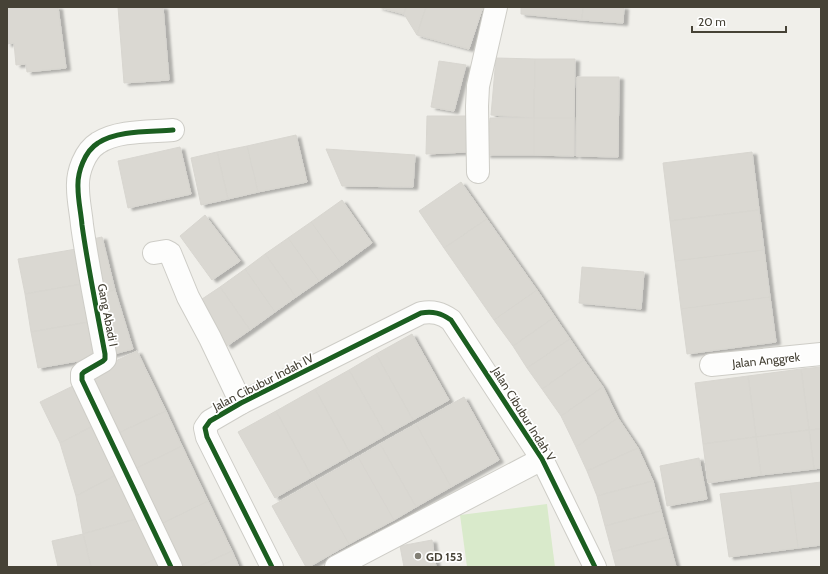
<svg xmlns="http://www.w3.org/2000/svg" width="828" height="574" viewBox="0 0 828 574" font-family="Cabin,sans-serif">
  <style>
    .green { fill: #d9eacb }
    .building { fill: #dad8d2; stroke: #d8d6d0; filter: url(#shadow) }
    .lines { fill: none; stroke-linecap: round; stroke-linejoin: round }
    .street-casing { stroke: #cecdc7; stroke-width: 24 }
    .street { stroke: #fdfdfc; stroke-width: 22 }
    .cycleway-casing { stroke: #fff; stroke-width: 8 }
    .cycleway { stroke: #1b5e20; stroke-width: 5 }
    .poi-dot { fill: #827f75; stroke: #fff; stroke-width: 1.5 }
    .labels { text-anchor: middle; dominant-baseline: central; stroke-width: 3.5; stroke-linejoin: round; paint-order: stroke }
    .street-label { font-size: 12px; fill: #464236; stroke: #fff }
    .poi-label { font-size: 12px; font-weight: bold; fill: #464236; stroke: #fff; text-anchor: start }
  </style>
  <defs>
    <filter id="shadow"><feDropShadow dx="4.5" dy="2.5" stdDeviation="1" flood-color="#0004"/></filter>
  </defs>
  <rect width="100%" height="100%" fill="#f0efea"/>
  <path class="green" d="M 547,504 L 555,567 L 467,567 L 460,515 Z"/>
  <g class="building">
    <path d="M 7,7 L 58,7 L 66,68 L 27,72 L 26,64 L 16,65 L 14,43 L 7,44 Z"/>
    <path d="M 118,7 L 163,7 L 169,80 L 124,83 Z"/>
    <path d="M 378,7 L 406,7 L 404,14 Z"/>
    <path d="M 406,7 L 426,7 L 417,35 L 404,14 Z"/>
    <path d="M 426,7 L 483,7 L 469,49 L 417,35 Z"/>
    <path d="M 521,7 L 583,7 L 582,20 L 521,14 Z"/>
    <path d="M 583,7 L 624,7 L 623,23 L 582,20 Z"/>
    <path d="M 496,58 L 535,59 L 534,118 L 491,115 Z"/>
    <path d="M 535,59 L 575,59 L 574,118 L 534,118 Z"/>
    <path d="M 439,61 L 466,65 L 454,111 L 431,107 Z"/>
    <path d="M 577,77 L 619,77 L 618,157 L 576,156 Z"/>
    <path d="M 427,116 L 467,116 L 466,152 L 426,154 Z"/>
    <path d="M 490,118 L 534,118 L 534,155 L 486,155 Z"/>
    <path d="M 534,118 L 574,118 L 574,156 L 534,155 Z"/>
    <path d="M 296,135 L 307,182 L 258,192 L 247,146 Z"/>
    <path d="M 247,146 L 258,192 L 228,199 L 217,152 Z"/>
    <path d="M 180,147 L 191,194 L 128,208 L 118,161 Z"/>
    <path d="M 326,149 L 415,155 L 413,187 L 342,186 Z"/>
    <path d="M 217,152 L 228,199 L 201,205 L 191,158 Z"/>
    <path d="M 752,152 L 759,210 L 670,221 L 663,163 Z"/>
    <path d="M 461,182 L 487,219 L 444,248 L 419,211 Z"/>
    <path d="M 342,200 L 372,243 L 342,265 L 311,222 Z"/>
    <path d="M 759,210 L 764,250 L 675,261 L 670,221 Z"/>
    <path d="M 205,215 L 240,261 L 212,280 L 180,236 Z"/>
    <path d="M 487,219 L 537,290 L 494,320 L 444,248 Z"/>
    <path d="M 311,222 L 342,265 L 319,281 L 288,238 Z"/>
    <path d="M 102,237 L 115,290 L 100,294 L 88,240 Z"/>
    <path d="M 288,238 L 319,281 L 296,297 L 265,254 Z"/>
    <path d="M 82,248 L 88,283 L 25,294 L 18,259 Z"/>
    <path d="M 764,250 L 770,297 L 681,309 L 675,261 Z"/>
    <path d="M 265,254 L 296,297 L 275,312 L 245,269 Z"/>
    <path d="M 582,267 L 644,272 L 641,309 L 579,303 Z"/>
    <path d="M 245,269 L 275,312 L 250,330 L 220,287 Z"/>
    <path d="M 88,283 L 95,321 L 31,332 L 25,294 Z"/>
    <path d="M 220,287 L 250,330 L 227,346 L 196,303 Z"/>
    <path d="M 115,290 L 133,349 L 110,355 L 100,294 Z"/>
    <path d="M 537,290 L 555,317 L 513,346 L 494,320 Z"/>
    <path d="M 770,297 L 776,342 L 687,354 L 681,309 Z"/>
    <path d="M 555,317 L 570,339 L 527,368 L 513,346 Z"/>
    <path d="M 95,321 L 101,357 L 38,368 L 31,332 Z"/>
    <path d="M 412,334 L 449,400 L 413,420 L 376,354 Z"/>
    <path d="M 570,339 L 584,360 L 542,389 L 527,368 Z"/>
    <path d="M 137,351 L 166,411 L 112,436 L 83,376 Z"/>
    <path d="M 376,354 L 413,420 L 386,435 L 349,370 Z"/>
    <path d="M 584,360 L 603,387 L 561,416 L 542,389 Z"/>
    <path d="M 821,367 L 821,429 L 809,430 L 801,369 Z"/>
    <path d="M 801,369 L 809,430 L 756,437 L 748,376 Z"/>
    <path d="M 349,370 L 386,435 L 351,455 L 315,389 Z"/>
    <path d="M 748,376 L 756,437 L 703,444 L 695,383 Z"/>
    <path d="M 79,383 L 99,423 L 60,443 L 40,402 Z"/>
    <path d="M 603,387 L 618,418 L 576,447 L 561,416 Z"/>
    <path d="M 315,389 L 351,455 L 312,477 L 276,411 Z"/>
    <path d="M 464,397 L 499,460 L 451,487 L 416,424 Z"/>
    <path d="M 166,411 L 182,446 L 129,472 L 112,436 Z"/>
    <path d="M 276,411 L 312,477 L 275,498 L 238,432 Z"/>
    <path d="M 618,418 L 638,448 L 587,471 L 576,447 Z"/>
    <path d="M 99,423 L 122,472 L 76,496 L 60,443 Z"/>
    <path d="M 416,424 L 451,487 L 416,507 L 380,444 Z"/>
    <path d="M 821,429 L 821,468 L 814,469 L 809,430 Z"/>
    <path d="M 809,430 L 814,469 L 761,475 L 756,437 Z"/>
    <path d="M 756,437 L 761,475 L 708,483 L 703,444 Z"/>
    <path d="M 380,444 L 416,507 L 394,520 L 358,457 Z"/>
    <path d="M 182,446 L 208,501 L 155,527 L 129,472 Z"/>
    <path d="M 638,448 L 653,481 L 597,496 L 587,471 Z"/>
    <path d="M 358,457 L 394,520 L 349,544 L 314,482 Z"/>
    <path d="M 699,458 L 707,499 L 667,506 L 660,466 Z"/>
    <path d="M 122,472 L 143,517 L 83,534 L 76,496 Z"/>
    <path d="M 653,481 L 661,511 L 605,526 L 597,496 Z"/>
    <path d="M 314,482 L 349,544 L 309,567 L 306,567 L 272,506 Z"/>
    <path d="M 821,482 L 821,545 L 798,548 L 790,486 Z"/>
    <path d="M 790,486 L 798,548 L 729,557 L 720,494 Z"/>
    <path d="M 208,501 L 232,551 L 198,567 L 174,567 L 155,527 Z"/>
    <path d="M 661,511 L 668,537 L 612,552 L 605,526 Z"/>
    <path d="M 143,517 L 168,567 L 91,567 L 83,534 Z"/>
    <path d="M 83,534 L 91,567 L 58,567 L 52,541 Z"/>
    <path d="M 668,537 L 676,567 L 616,567 L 612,552 Z"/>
    <path d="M 432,540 L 436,567 L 404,567 L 400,546 Z"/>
    <path d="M 232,551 L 239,567 L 198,567 Z"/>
  </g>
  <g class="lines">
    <defs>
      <g id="street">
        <path d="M 478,172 L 477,106 L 478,86 L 496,7"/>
        <path d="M 154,253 L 166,251 L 170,253 L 188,297 L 210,338 L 241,403"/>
        <path d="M 711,365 L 821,354"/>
        <path d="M 171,567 L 82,380 L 82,374 L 84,372 L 103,361 L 105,359 L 105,354 C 97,311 88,268 82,225 C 81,213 78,200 78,188 C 77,172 85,151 98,143 C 118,130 150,132 173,130"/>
        <path d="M 272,567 L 207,437 L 205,428 L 210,421 L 241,403 L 421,313 C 433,311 441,313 451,320 L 542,459 L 595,567"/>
        <path d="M 336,567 L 542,459"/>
      </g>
    </defs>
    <use href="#street" class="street-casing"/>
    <use href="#street" class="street"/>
    <defs>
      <g id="cycleway">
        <path d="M 171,567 L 82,380 L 82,374 L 84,372 L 103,361 L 105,359 L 105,354 C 97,311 88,268 82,225 C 81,213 78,200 78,188 C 77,172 85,151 98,143 C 118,130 150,132 173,130"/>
        <path d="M 272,567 L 207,437 L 205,428 L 210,421 L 241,403 L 421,313 C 433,311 441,313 451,320 L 542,459 L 595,567"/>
      </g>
    </defs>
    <use href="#cycleway" class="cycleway-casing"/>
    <use href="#cycleway" class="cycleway"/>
  </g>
  <circle class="poi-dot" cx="418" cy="556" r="4"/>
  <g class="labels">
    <g class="street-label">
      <text transform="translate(108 315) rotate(79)">Gang Abadi I</text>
      <text transform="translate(766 360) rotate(-6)">Jalan Anggrek</text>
      <text transform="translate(263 382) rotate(-27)">Jalan Cibubur Indah IV</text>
      <text transform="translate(524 414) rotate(58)">Jalan Cibubur Indah V</text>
    </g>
    <g class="poi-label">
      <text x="426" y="556">GD 153</text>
    </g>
  </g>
  <rect width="828" height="574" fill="none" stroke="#464236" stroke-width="16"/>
  <path d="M692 26v6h94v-6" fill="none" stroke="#464236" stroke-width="2"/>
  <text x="698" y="26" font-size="12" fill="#464236" stroke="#ffffff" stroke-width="3" paint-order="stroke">20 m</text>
</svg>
